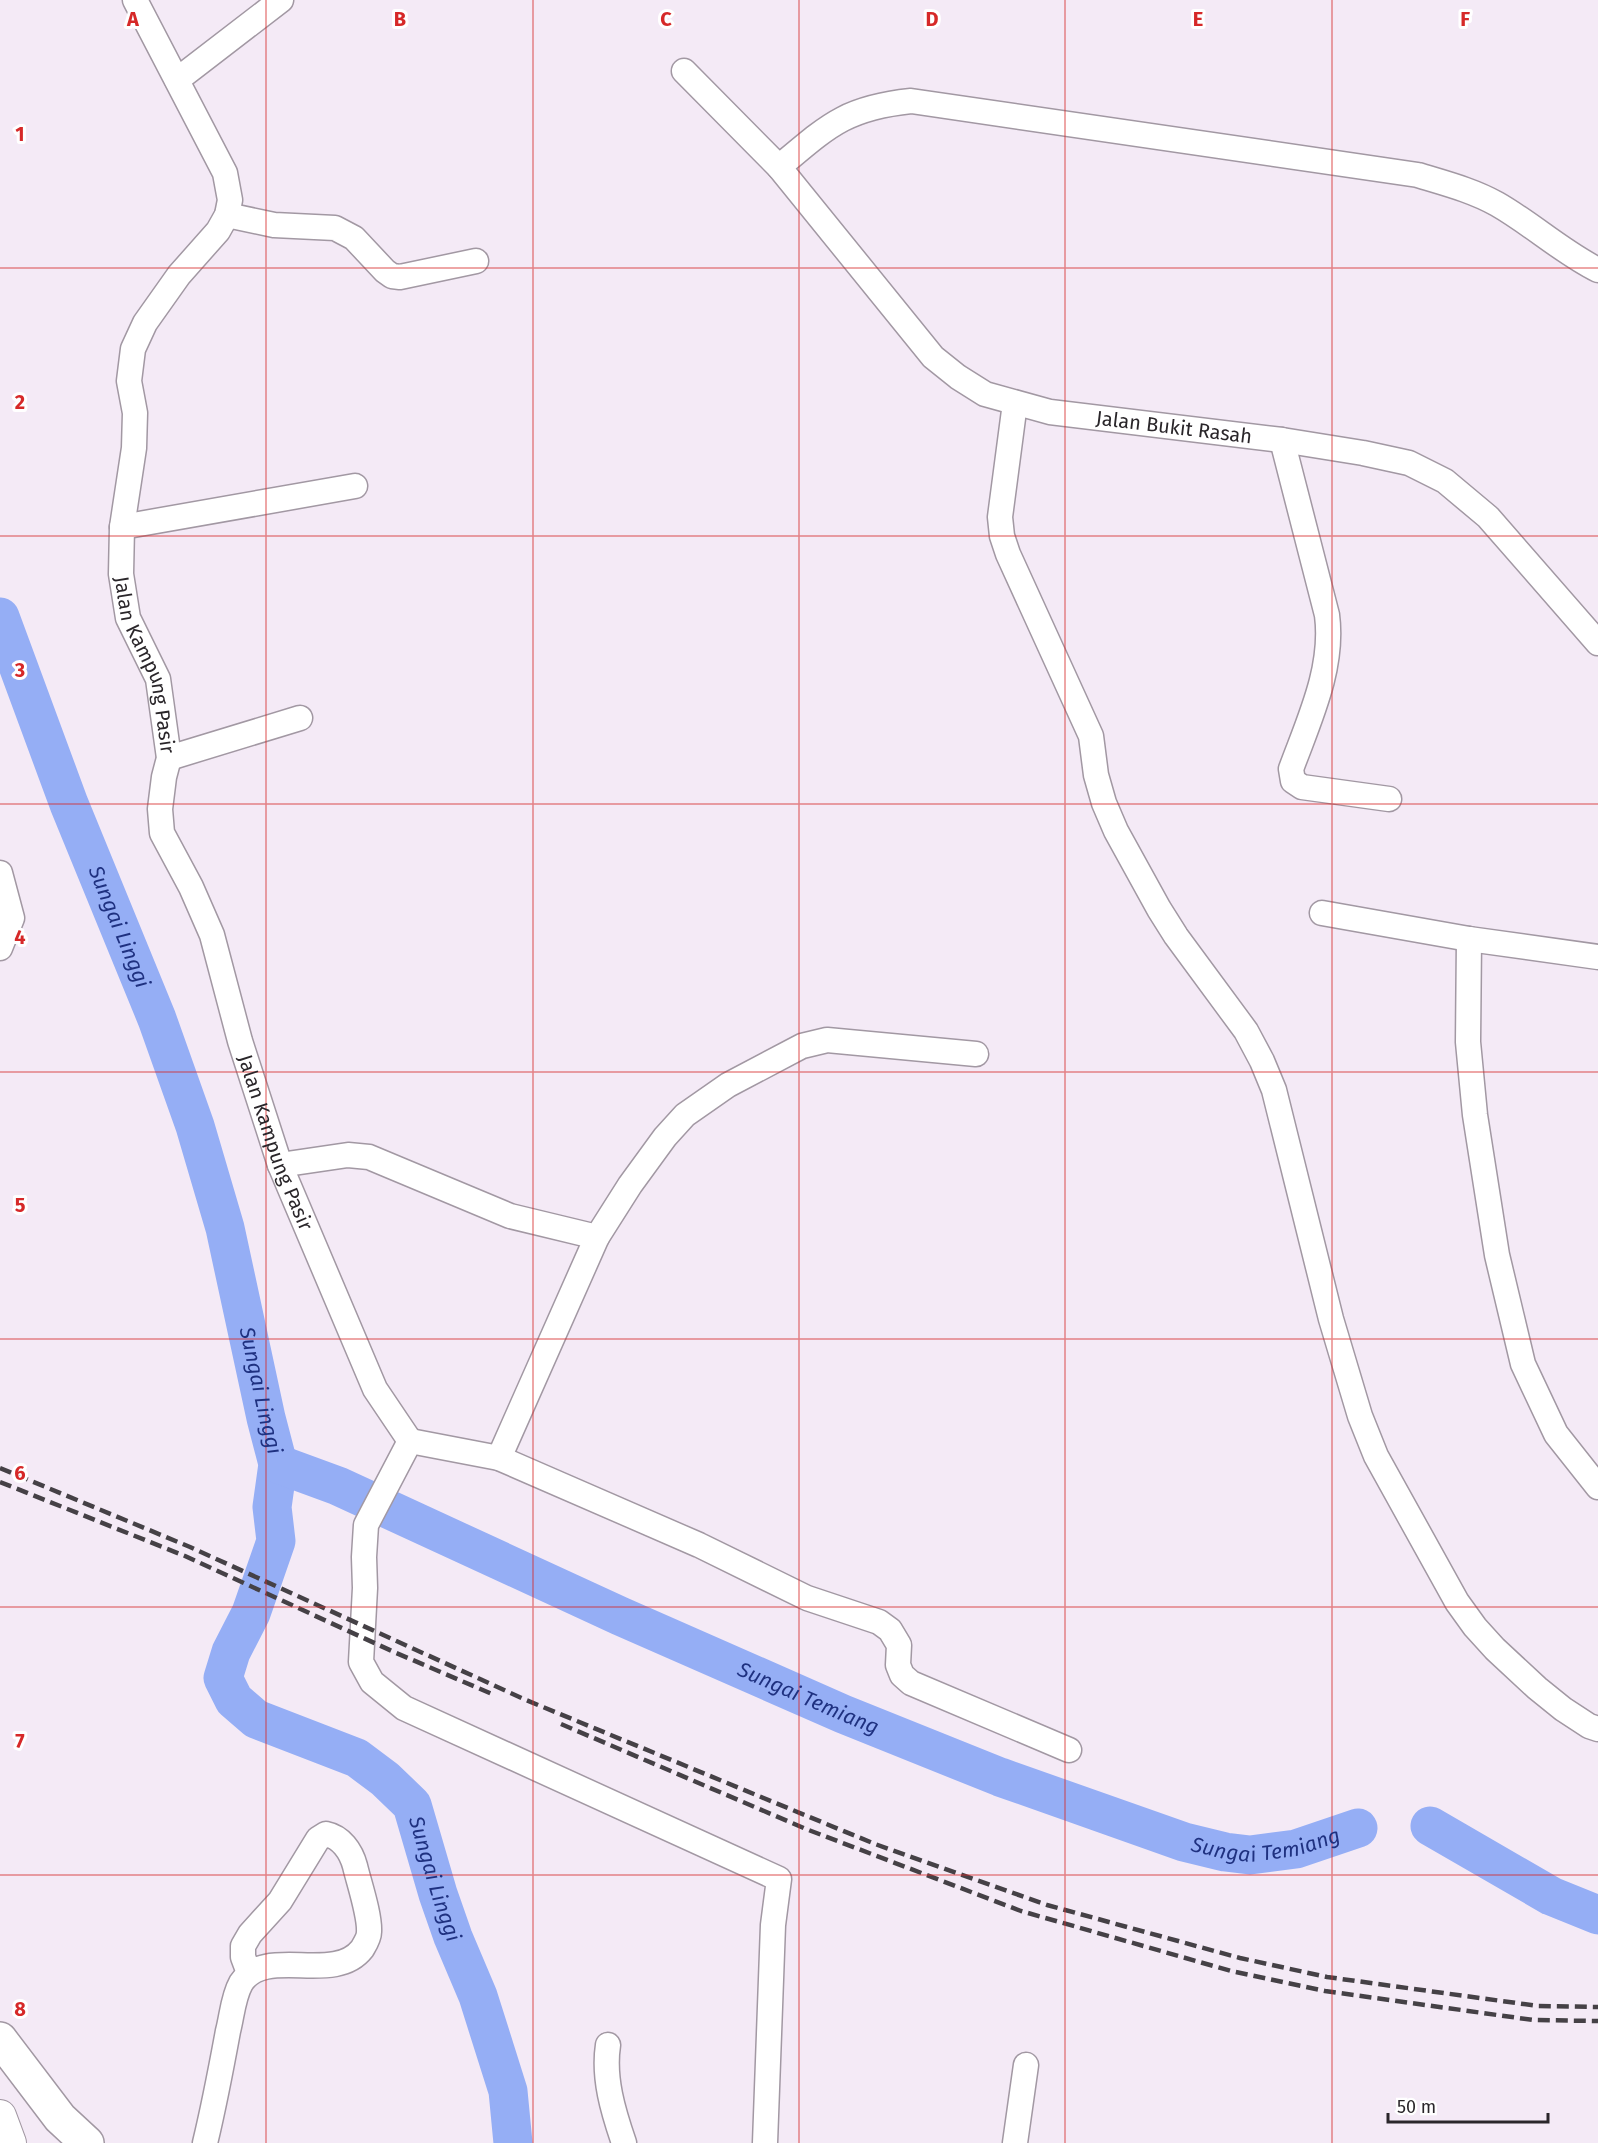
<svg xmlns="http://www.w3.org/2000/svg" width="1598" height="2143" viewBox="0 0 1598 2143" font-family="'Fira Sans',sans-serif">
  <style>
    .lines { fill: none; stroke-linecap: round; stroke-linejoin: round }
    .river { stroke: #95aef5; stroke-width: 39 }
    .minor-casing { stroke: #a298a3; stroke-width: 27 }
    .major-casing { stroke: #a298a3; stroke-width: 34 }
    .highway-casing { stroke: #a298a3; stroke-width: 36 }
    .minor { stroke: #fff; stroke-width: 24 }
    .major { stroke: #fff; stroke-width: 32 }
    .highway { stroke: #fff; stroke-width: 33 }
    .rail { stroke: #454146; stroke-width: 4.5; stroke-dasharray: 12 6; stroke-linecap: butt }
    .grid { fill: none; stroke: #d62828; stroke-width: 1.5; stroke-opacity: 0.55 }
    .labels { text-anchor: middle; dominant-baseline: central; stroke-width: 6; stroke-linejoin: round; paint-order: stroke }
    .street-label { font-size: 20px; fill: #2a262a; stroke: #fff }
    .water-label { font-size: 21px; font-style: italic; fill: #1f3180; stroke: #fff }
    .grid-label { font-size: 20px; text-anchor: middle; font-weight: bold; fill: #d62828; stroke: #fff; stroke-width: 6; stroke-linejoin: round; paint-order: stroke }
  </style>
  <rect width="100%" height="100%" fill="#f4eaf6"/>
  <g class="lines">
    <g class="river">
      <path id="s1" d="M 0,617 L 69,804 L 157,1019 L 195,1126 L 225,1228 L 266,1418 L 278,1464 L 272,1507 L 276,1541 L 251,1613 L 231,1652 L 223,1678 L 234,1700 L 256,1719 L 357,1758 L 385,1779 L 412,1805 L 438,1894 L 453,1937 L 478,1996 L 508,2091 L 513,2143"/>
      <path id="s2" d="M 278,1464 L 338,1486 L 620,1616 L 843,1714 L 1000,1777 L 1184,1842 L 1225,1852 L 1250,1855 L 1296,1849 L 1358,1828"/>
      <path d="M 1430,1826 L 1551,1896 L 1598,1915"/>
    </g>
    <defs>
      <g id="minor">
        <path id="s3" d="M 135,0 L 225,173 L 230,200 L 227,215 L 218,231 L 179,275 L 145,323 L 133,349 L 129,381 L 135,413 L 134,448 L 122,527 L 121,574 L 128,618 L 158,679 L 169,758 L 164,777 L 160,809 L 162,833 L 191,887 L 212,935 L 240,1041 L 280,1165 L 375,1389 L 410,1441"/>
        <path id="s4" d="M 684,71 L 779,167 L 933,357 L 958,377 L 985,394 L 1050,412 L 1282,440 L 1363,453 L 1409,463 L 1445,481 L 1488,517 L 1598,643"/>
        <path d="M 177,80 L 281,0"/>
        <path d="M 779,167 C 828,126 845,108 911,101 L 1418,175 C 1444,183 1472,190 1497,204 C 1532,224 1562,252 1598,270"/>
        <path d="M 227,215 L 274,225 L 335,228 L 354,238 L 385,271 L 392,276 L 400,277 L 476,261"/>
        <path d="M 1015,403 L 1000,517 L 1002,536 L 1008,554 L 1091,736 L 1096,775 L 1104,803 L 1116,831 L 1159,909 L 1176,936 L 1246,1031 L 1262,1061 L 1274,1090 L 1331,1319 L 1360,1416 L 1376,1456 L 1457,1602 L 1475,1627 L 1495,1649 L 1537,1688 L 1563,1709 L 1589,1726 L 1598,1729"/>
        <path d="M 1282,440 L 1327,615 C 1334,668 1309,720 1291,769 L 1293,781 L 1302,787 L 1389,799"/>
        <path d="M 122,527 L 355,486"/>
        <path d="M 169,758 L 300,718"/>
        <path d="M 0,873 L 12,918 L 0,948"/>
        <path d="M 1322,913 L 1469,939 L 1598,957"/>
        <path d="M 1469,939 L 1468,1042 L 1475,1115 L 1497,1255 L 1523,1364 L 1556,1434 L 1598,1487"/>
        <path d="M 280,1165 L 348,1155 L 369,1157 L 510,1216 L 597,1237 L 630,1185 L 665,1137 L 685,1115 L 728,1085 L 802,1046 L 827,1040 L 976,1054"/>
        <path d="M 410,1441 L 366,1525 L 364,1557 L 365,1588 L 361,1662 L 372,1682 L 404,1708 L 779,1879 L 773,1925 L 765,2143"/>
        <path d="M 410,1441 L 499,1458 L 699,1545 L 807,1598 L 879,1622 L 890,1630 L 899,1645 L 898,1665 L 902,1675 L 911,1683 L 1069,1750"/>
        <path d="M 499,1458 L 597,1237"/>
        <path d="M 608,2045 C 603,2078 613,2111 624,2143"/>
        <path d="M 205,2143 C 214,2106 221,2069 228,2031 C 232,2016 233,1997 241,1983 C 265,1945 334,1985 362,1949 C 365,1944 369,1938 369,1932 C 370,1915 359,1883 355,1866 C 351,1851 341,1837 326,1834 L 318,1839 L 280,1901 L 250,1934 L 243,1946 L 243,1957 L 249,1973"/>
        <path d="M 1015,2143 L 1026,2065"/>
      </g>
      <path id="major" d="M 0,2116 L 10,2143"/>
      <path id="highway" d="M 0,2039 L 60,2118 L 87,2143"/>
    </defs>
    <use href="#minor" class="minor-casing"/>
    <use href="#major" class="major-casing"/>
    <use href="#highway" class="highway-casing"/>
    <use href="#minor" class="minor"/>
    <use href="#major" class="major"/>
    <use href="#highway" class="highway"/>
    <g class="rail">
      <path d="M 0,1468 L 190,1547 L 526,1700 L 875,1844 L 1047,1905 L 1240,1958 L 1327,1977 L 1538,2006 L 1598,2007"/>
      <path d="M 0,1482 L 185,1556 L 394,1652 L 492,1694"/>
      <path d="M 561,1724 L 806,1829 L 1021,1911 L 1231,1971 L 1325,1991 L 1533,2020 L 1598,2021"/>
    </g>
  </g>
  <path class="grid" d="M 266,0 L 266,2143M 533,0 L 533,2143M 799,0 L 799,2143M 1065,0 L 1065,2143M 1332,0 L 1332,2143M 0,268 L 1598,268M 0,536 L 1598,536M 0,804 L 1598,804M 0,1072 L 1598,1072M 0,1339 L 1598,1339M 0,1607 L 1598,1607M 0,1875 L 1598,1875"/>
  <g class="labels">
    <g class="street-label">
      <text stroke="none"><textPath href="#s4" startOffset="636">Jalan Bukit Rasah</textPath></text>
      <text stroke="none"><textPath href="#s3" startOffset="724">Jalan Kampung Pasir</textPath></text>
      <text stroke="none"><textPath href="#s3" startOffset="1228">Jalan Kampung Pasir</textPath></text>
    </g>
    <g class="water-label">
      <text stroke="none"><textPath href="#s1" startOffset="332">Sungai Linggi</textPath></text>
      <text stroke="none"><textPath href="#s1" startOffset="818">Sungai Linggi</textPath></text>
      <text stroke="none"><textPath href="#s2" startOffset="580">Sungai Temiang</textPath></text>
      <text stroke="none"><textPath href="#s2" startOffset="1066">Sungai Temiang</textPath></text>
      <text stroke="none"><textPath href="#s1" startOffset="1430">Sungai Linggi</textPath></text>
    </g>
  </g>
  <g class="grid-label">
    <text x="133" y="26">A</text>
    <text x="400" y="26">B</text>
    <text x="666" y="26">C</text>
    <text x="932" y="26">D</text>
    <text x="1198" y="26">E</text>
    <text x="1465" y="26">F</text>
    <text x="20" y="141">1</text>
    <text x="20" y="409">2</text>
    <text x="20" y="677">3</text>
    <text x="20" y="944">4</text>
    <text x="20" y="1212">5</text>
    <text x="20" y="1480">6</text>
    <text x="20" y="1748">7</text>
    <text x="20" y="2016">8</text>
  </g>
  <path d="M1388 2113v9h160v-9" fill="none" stroke="#2a262a" stroke-width="3"/>
  <text x="1397" y="2113" font-size="18" fill="#2a262a" stroke="#ffffff" stroke-width="4.5" paint-order="stroke">50 m</text>
</svg>
